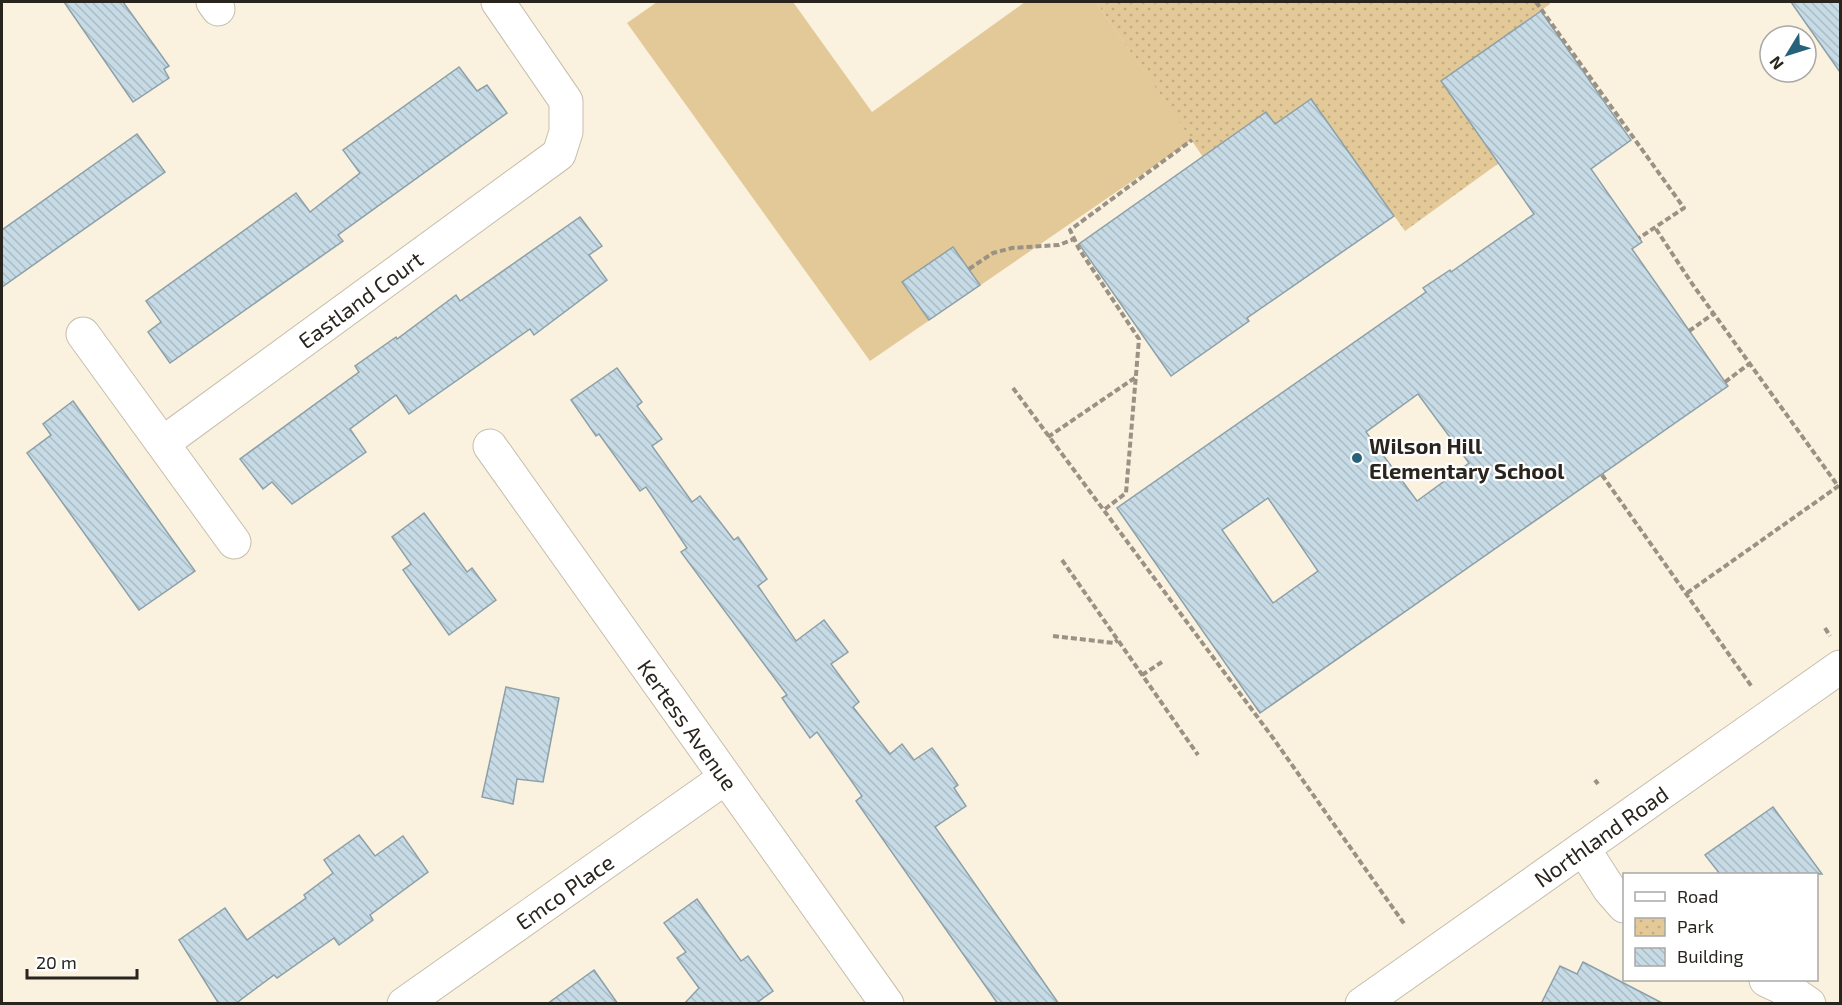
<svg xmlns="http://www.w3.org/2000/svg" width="1842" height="1005" viewBox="0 0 1842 1005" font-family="'Exo 2',sans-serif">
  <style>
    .park { fill: url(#park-dots) }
    .garden { fill: #e3c997 }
    .building { fill: url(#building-back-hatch); stroke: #8ca0a9; stroke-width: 1.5; fill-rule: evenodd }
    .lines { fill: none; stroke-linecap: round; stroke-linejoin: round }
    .minor-casing { stroke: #c7beac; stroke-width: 35 }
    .path { stroke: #9a9285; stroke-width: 4; stroke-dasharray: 6 3; stroke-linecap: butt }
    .minor { stroke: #fff; stroke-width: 33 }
    .poi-dot { fill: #27627a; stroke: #fff; stroke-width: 2 }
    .labels { text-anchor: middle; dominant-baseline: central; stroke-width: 4.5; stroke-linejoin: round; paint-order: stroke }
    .street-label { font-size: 22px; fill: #29251e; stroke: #fff }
    .poi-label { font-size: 22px; font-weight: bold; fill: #29251e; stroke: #fff; text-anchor: start }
  </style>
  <defs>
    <pattern id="park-dots" width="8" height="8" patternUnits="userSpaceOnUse" patternTransform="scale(1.5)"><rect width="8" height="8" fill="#e3c997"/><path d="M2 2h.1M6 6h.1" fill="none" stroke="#c3ac82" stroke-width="1.8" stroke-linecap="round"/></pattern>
    <pattern id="building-back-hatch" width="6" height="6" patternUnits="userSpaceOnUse" patternTransform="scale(1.5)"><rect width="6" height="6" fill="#c6dbe5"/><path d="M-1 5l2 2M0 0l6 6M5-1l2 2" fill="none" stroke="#aabcc4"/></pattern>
  </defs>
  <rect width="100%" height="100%" fill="#fbf1df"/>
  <path class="park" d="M 1096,2 L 1549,2 L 1550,4 L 1441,81 L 1499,163 L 1405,231 L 1311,99 L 1275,124 L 1266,112 L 1203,157 Z"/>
  <path class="garden" d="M 657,2 L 793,2 L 872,112 L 1025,2 L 1096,2 L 1192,140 L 870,361 L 627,23 Z"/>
  <g class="building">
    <path d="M 64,2 L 123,2 L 169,66 L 164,69 L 169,78 L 133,102 Z"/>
    <path d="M 1791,2 L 1840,2 L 1840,72 Z"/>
    <path d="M 1541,11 L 1631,140 L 1591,169 L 1642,242 L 1632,249 L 1728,386 L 1260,713 L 1117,508 L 1426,292 L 1423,288 L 1450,270 L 1451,272 L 1534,214 L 1441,81 ZM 1418,394 L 1469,463 L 1417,501 L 1366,432 ZM 1268,498 L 1318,571 L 1273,603 L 1222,530 Z"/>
    <path d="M 459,67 L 477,91 L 487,85 L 507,113 L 338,235 L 343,241 L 170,363 L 148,332 L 161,322 L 146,301 L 296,193 L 310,212 L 360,173 L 343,150 Z"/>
    <path d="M 1311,99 L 1394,216 L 1247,318 L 1249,321 L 1171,376 L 1079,244 L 1266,112 L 1275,124 Z"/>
    <path d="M 137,134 L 165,172 L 2,287 L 2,230 Z"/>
    <path d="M 580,217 L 602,246 L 589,255 L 607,280 L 534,335 L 530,329 L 409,414 L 396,395 L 350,429 L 366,452 L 292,504 L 272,482 L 263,489 L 240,459 L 359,372 L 355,366 L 396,337 L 397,339 L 456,295 L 460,301 Z"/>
    <path d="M 953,247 L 980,285 L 929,320 L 902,282 Z"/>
    <path d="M 617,368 L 642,402 L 637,406 L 662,439 L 652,446 L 692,502 L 700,496 L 734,540 L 738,537 L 767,579 L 758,586 L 796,641 L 824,620 L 848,652 L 831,664 L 859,702 L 853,707 L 890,754 L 902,744 L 914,760 L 932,748 L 938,756 L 958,785 L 954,788 L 966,806 L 935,827 L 1059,1004 L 998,1004 L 856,801 L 862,796 L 817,732 L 810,738 L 782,698 L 787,695 L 681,552 L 687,548 L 646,487 L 640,491 L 599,434 L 596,436 L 571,400 Z"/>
    <path d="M 73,401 L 195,571 L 139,610 L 27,453 L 51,435 L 43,424 Z"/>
    <path d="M 424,513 L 467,572 L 472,568 L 496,600 L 449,635 L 403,570 L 411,564 L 392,537 Z"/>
    <path d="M 506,687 L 559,698 L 543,782 L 517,779 L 513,804 L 482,797 Z"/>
    <path d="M 1773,807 L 1822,874 L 1720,874 L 1705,855 Z"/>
    <path d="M 359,835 L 375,856 L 403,836 L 428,872 L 370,915 L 373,920 L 339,945 L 334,938 L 277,978 L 274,975 L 235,1004 L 219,1004 L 179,940 L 225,908 L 247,940 L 306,898 L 304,895 L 333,873 L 324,860 Z"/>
    <path d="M 697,899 L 741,961 L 748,956 L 773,991 L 755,1004 L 684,1004 L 699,988 L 677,958 L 686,952 L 664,923 Z"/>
    <path d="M 1583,962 L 1664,1004 L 1541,1004 L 1560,966 L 1577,974 Z"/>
    <path d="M 594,970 L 618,1004 L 547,1004 Z"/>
  </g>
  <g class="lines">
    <defs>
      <g id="minor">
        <path d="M 213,2 L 218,9"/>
        <path d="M 83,334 L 234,542"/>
        <path id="s1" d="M 163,443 L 559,154 L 566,132 L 566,101 L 498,2"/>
        <path id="s2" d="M 490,446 L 887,1004"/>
        <path d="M 1583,848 L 1610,890 L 1624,906"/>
        <path d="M 1766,980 L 1792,992 L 1809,1004"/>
        <path id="s3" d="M 404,1004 L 725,778"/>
        <path id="s4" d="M 1362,1004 L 1840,667"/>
      </g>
    </defs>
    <use href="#minor" class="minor-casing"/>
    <g class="path">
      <path d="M 1536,2 L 1684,208 L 1639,238"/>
      <path d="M 1656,229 L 1693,285 L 1838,486"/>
      <path d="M 969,269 L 993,253 L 1012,248 L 1059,245 L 1074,239"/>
      <path d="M 1689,331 L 1713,314"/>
      <path d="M 1725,382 L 1749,364"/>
      <path d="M 1013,388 L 1273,738 L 1405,925"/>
      <path d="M 1048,437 L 1136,377"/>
      <path d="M 1602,475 L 1752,687"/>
      <path d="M 1105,509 L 1126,493 L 1139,339 L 1079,249 L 1070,230 L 1192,140"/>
      <path d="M 1062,560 L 1198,755"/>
      <path d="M 1687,593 L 1840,485"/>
      <path d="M 1825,628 L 1830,636"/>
      <path d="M 1053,636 L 1114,643 L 1118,640"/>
      <path d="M 1142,675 L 1162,662"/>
      <path d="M 1595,780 L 1598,784"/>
    </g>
    <use href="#minor" class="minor"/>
  </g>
  <circle class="poi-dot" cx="1357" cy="458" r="6"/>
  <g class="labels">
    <g class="street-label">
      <text stroke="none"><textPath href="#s1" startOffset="244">Eastland Court</textPath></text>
      <text stroke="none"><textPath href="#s2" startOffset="342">Kertess Avenue</textPath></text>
      <text stroke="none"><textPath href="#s4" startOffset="292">Northland Road</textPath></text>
      <text stroke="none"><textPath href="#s3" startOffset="196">Emco Place</textPath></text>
    </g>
    <g class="poi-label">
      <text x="1369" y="445">Wilson Hill<tspan x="1369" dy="25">Elementary School</tspan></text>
    </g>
  </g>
  <rect width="1842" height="1005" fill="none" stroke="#29251e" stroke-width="6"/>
  <rect x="1623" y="873" width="195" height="108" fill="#ffffff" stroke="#a9a8a5" stroke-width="1.5"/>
  <rect x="1635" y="892" width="30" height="9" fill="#ffffff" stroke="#a9a8a5" stroke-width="1.5"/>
  <text x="1677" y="903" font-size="18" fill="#29251e">Road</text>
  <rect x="1635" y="918" width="30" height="18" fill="url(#park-dots)" stroke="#a9a8a5" stroke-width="1.5"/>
  <text x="1677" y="933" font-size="18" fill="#29251e">Park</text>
  <rect x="1635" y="948" width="30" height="18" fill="url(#building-back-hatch)" stroke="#a9a8a5" stroke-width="1.5"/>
  <text x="1677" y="963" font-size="18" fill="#29251e">Building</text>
  <g transform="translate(1788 54) rotate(232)"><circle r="28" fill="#ffffff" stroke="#a9a8a5" stroke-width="1.5"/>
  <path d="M0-4.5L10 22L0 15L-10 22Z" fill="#27627a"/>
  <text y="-9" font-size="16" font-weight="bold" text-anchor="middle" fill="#29251e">N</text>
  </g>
  <path d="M27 969v9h110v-9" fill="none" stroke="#29251e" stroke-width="3"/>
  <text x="36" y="969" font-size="18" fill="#29251e" stroke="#ffffff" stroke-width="4.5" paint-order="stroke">20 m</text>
</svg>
